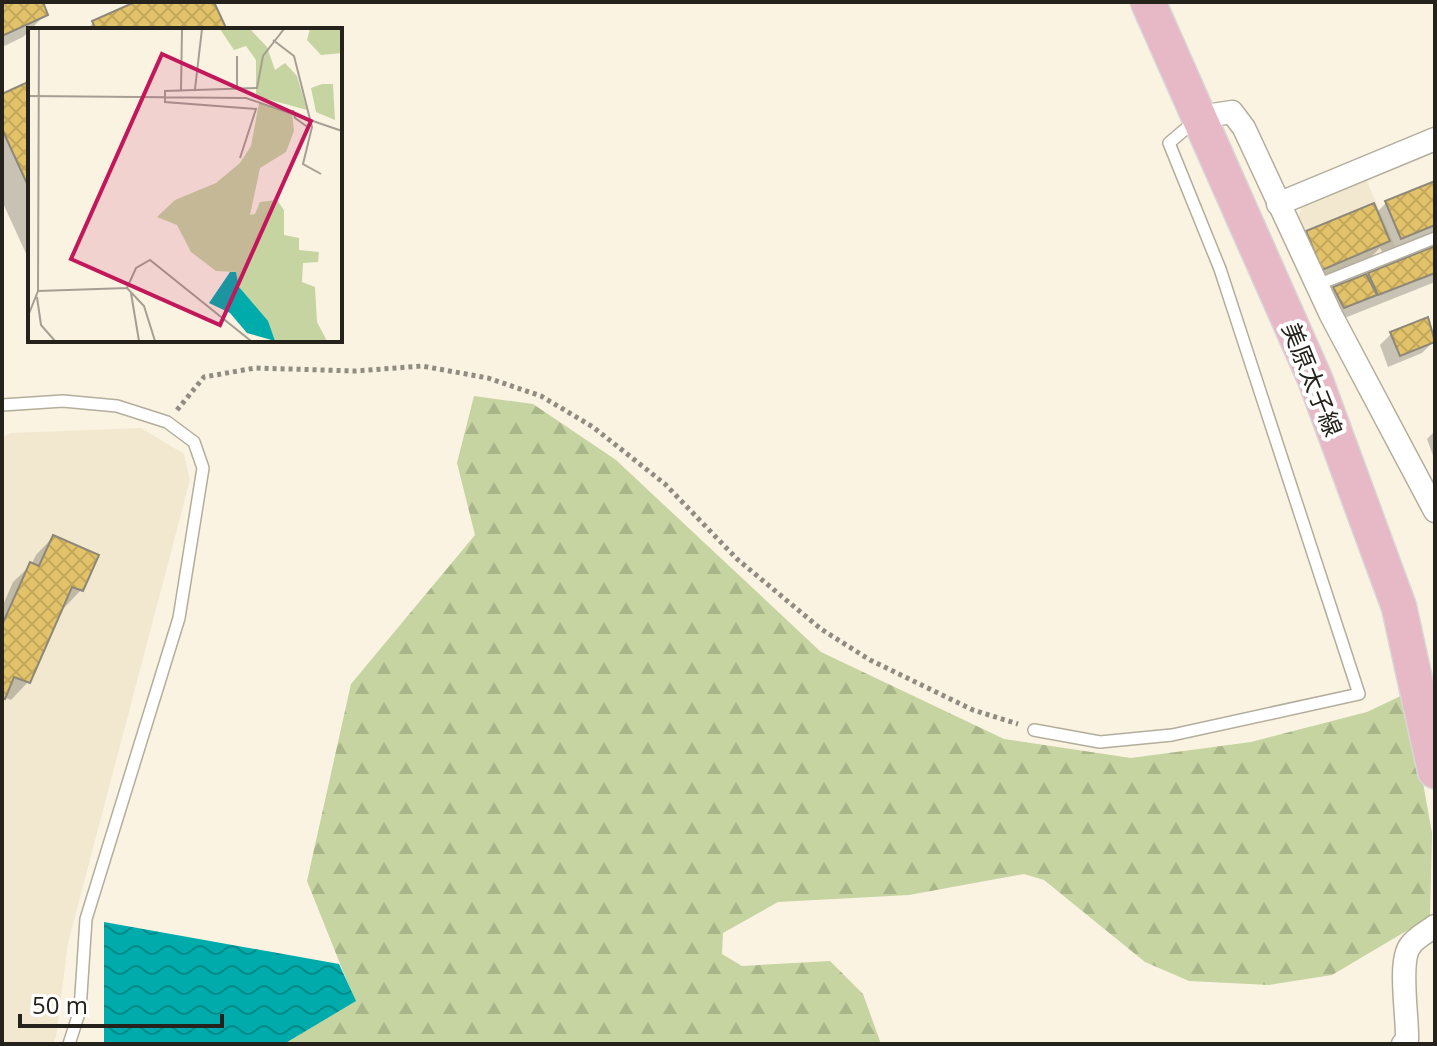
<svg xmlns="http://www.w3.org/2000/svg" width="1437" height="1046" viewBox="0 0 1437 1046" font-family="'Open Sans','Noto Sans JP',sans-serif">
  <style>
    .built { fill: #f1e8cf }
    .forest { fill: url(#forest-firs) }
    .water { fill: url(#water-waves) }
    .shadow { fill: #0003 }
    .building { fill: url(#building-cross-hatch); stroke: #8e8878; stroke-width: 2 }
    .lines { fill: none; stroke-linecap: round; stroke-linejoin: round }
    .lane-casing { stroke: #b3ad9c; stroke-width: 14 }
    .street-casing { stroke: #b3ad9c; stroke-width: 25 }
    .primary-casing { stroke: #d8d7d6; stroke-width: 37 }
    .path { stroke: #918c81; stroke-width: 5; stroke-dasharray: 4 4; stroke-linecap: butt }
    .lane { stroke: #fff; stroke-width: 11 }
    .street { stroke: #fff; stroke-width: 22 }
    .primary { stroke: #e7b8c6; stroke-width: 34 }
    .labels { text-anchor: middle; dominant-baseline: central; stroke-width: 8; stroke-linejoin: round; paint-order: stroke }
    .street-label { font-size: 24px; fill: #25221c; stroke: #fff }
    .inset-road { fill: none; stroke: #a59f93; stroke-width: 2 }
    .view { fill: #c2185b; fill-opacity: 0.15; stroke: #c2185b; stroke-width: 4 }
    .inset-edge { fill: none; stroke: #25221c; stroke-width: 4 }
  </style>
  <defs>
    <pattern id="forest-firs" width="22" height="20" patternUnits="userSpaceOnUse" patternTransform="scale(2)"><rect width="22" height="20" fill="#c5d4a0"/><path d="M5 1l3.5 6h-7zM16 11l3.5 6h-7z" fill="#a9b689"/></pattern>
    <pattern id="water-waves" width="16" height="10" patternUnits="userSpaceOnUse" patternTransform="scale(2)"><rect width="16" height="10" fill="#00abac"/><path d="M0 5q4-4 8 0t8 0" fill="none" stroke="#028b8b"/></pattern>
    <pattern id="building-cross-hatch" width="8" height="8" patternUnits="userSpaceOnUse" patternTransform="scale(2)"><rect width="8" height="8" fill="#e3c369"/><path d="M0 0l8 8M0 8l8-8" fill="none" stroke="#c3a75a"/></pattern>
  </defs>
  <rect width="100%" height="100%" fill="#faf3e2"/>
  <g class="built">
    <path d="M 1366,179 L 1395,246 L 1324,276 L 1297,219 L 1303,204 Z"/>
    <path d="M 141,428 L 184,454 L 190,480 L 68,943 L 56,1036 L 53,1044 L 2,1044 L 2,437 L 11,433 Z"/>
  </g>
  <path class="forest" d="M 474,396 L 533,404 L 616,460 L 821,652 L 1004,739 L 1131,758 L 1251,742 L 1367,712 L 1407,693 L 1432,833 L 1430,917 L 1332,975 L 1269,985 L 1189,981 L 1145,962 L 1044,880 L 1024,874 L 909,895 L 778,902 L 723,933 L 722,954 L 742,966 L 830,961 L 863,994 L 881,1044 L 284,1044 L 355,1001 L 307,881 L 351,684 L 475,535 L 457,463 Z"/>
  <path class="water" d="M 104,922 L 339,964 L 356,1001 L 284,1044 L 104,1044 Z"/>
  <g class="shadow">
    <path d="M 2,2 L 41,2 L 46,14 L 23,37 L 2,47 Z"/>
    <path d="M 140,2 L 212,2 L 225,30 L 86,30 L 93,23 Z"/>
    <path d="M 30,84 L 30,259 L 29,260 L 2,201 L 2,96 Z"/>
    <path d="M 1435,183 L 1435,234 L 1384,255 L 1380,248 L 1370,258 L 1304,286 L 1289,250 L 1307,233 L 1373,206 L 1376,213 L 1386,203 Z"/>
    <path d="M 1435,248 L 1435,282 L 1327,325 L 1317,306 L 1334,288 Z"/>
    <path d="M 1391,334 L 1434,341 L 1422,353 L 1388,367 L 1380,345 Z"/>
    <path d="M 1435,431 L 1435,461 L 1427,439 Z"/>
    <path d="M 53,537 L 81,590 L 64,608 L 61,607 L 28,682 L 11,700 L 4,697 L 2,699 L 2,607 L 13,582 L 31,565 L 36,555 Z"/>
  </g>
  <g class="building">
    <path d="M 2,2 L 43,2 L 48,15 L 2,36 Z"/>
    <path d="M 135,2 L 214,2 L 227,30 L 96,30 L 92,21 Z"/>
    <path d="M 30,81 L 30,190 L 2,129 L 2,94 Z"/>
    <path d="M 1435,181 L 1435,225 L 1401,239 L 1385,201 Z"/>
    <path d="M 1374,203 L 1390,241 L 1322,270 L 1306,231 Z"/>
    <path d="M 1435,246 L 1435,273 L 1378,295 L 1368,273 Z"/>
    <path d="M 1366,274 L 1377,295 L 1344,308 L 1333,287 Z"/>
    <path d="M 1428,317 L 1435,342 L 1400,356 L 1390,332 Z"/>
    <path d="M 53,535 L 99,555 L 83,591 L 72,587 L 30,683 L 14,677 L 5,699 L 2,697 L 2,625 L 30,562 L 39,566 Z"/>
  </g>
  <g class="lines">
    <defs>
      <g id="lane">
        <path d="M 1317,285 L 1435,238"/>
        <path d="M 2,405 L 63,401 L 117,406 L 167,422 L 194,442 L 203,468 L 179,618 L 86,919 L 80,1010 L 69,1044"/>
        <path d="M 1034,730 L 1100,742 L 1172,735 L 1359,694 L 1220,269 L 1169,143 L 1196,120"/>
      </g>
      <g id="street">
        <path d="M 1199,117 L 1232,112 L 1244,128 L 1331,315 L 1435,511"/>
        <path d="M 1278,204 L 1435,139"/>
        <path d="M 1403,1044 L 1407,1040 C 1408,1018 1398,962 1410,946 C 1415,938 1427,932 1435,926"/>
      </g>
      <path id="primary" d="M 1148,2 L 1315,379 L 1399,607 L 1435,771"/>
    </defs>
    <use href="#lane" class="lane-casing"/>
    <use href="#street" class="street-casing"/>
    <use href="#primary" class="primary-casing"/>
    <path class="path" d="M 177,410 L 204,377 L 255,368 L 356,371 L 422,366 L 488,378 L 541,396 L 593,427 L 665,484 L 737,559 L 821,629 L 870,660 L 973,710 L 1018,724"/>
    <use href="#lane" class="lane"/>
    <use href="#street" class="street"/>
    <use href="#primary" class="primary"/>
  </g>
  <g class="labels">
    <g class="street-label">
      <text transform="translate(1313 379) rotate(68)">美原太子線</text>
    </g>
  </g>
  <g transform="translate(28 28)">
    <rect width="314" height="314" fill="#faf3e2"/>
    <path d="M 192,1 L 222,1 L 239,19 L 247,42 L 257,35 L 269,48 L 279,82 L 228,68 L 228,32 L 218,18 L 206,22 ZM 282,1 L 314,1 L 314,25 L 293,27 L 279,12 ZM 294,56 L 305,56 L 307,92 L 288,84 L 283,60 ZM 231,75 L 264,85 L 266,103 L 258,124 L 232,140 L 222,187 L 227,186 L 232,174 L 249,172 L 256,182 L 256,207 L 271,210 L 271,222 L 291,224 L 290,234 L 275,235 L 274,254 L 287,259 L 289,294 L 299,313 L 247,313 L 211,259 L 208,244 L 188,243 L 163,224 L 149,197 L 129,189 L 147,172 L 188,155 L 212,135 L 223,118 Z" fill="#c5d4a0"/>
    <path d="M 202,244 L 208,244 L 211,259 L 240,293 L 247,313 L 219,305 L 202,285 L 181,275 Z" fill="#00abac"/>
    <path class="inset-road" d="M 245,12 L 266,28 L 284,99 L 275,136 L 293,146M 209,59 L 209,28M 167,61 L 174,1M 153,62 L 154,1M 0,68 L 218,70 L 314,103M 265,82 L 267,90 L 281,100M 212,130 L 228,81 L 137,74 L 137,63 L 229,60 L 235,28 L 256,1M 99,260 L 108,240 L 122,232 L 223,313M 10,263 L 99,260 L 116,278 L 127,313M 103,265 L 111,313M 9,269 L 13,297 L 27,313M 0,288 L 10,263 L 11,1"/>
    <path class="view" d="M 134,26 L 283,93 L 192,297 L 43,231 Z"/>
    <rect width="314" height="314" class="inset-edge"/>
  </g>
  <rect width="1437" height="1046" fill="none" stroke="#25221c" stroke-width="8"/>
  <path d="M20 1014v12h202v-12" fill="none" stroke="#25221c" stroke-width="4"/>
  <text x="32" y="1014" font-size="24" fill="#25221c" stroke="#ffffff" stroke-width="6" paint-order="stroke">50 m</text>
</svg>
